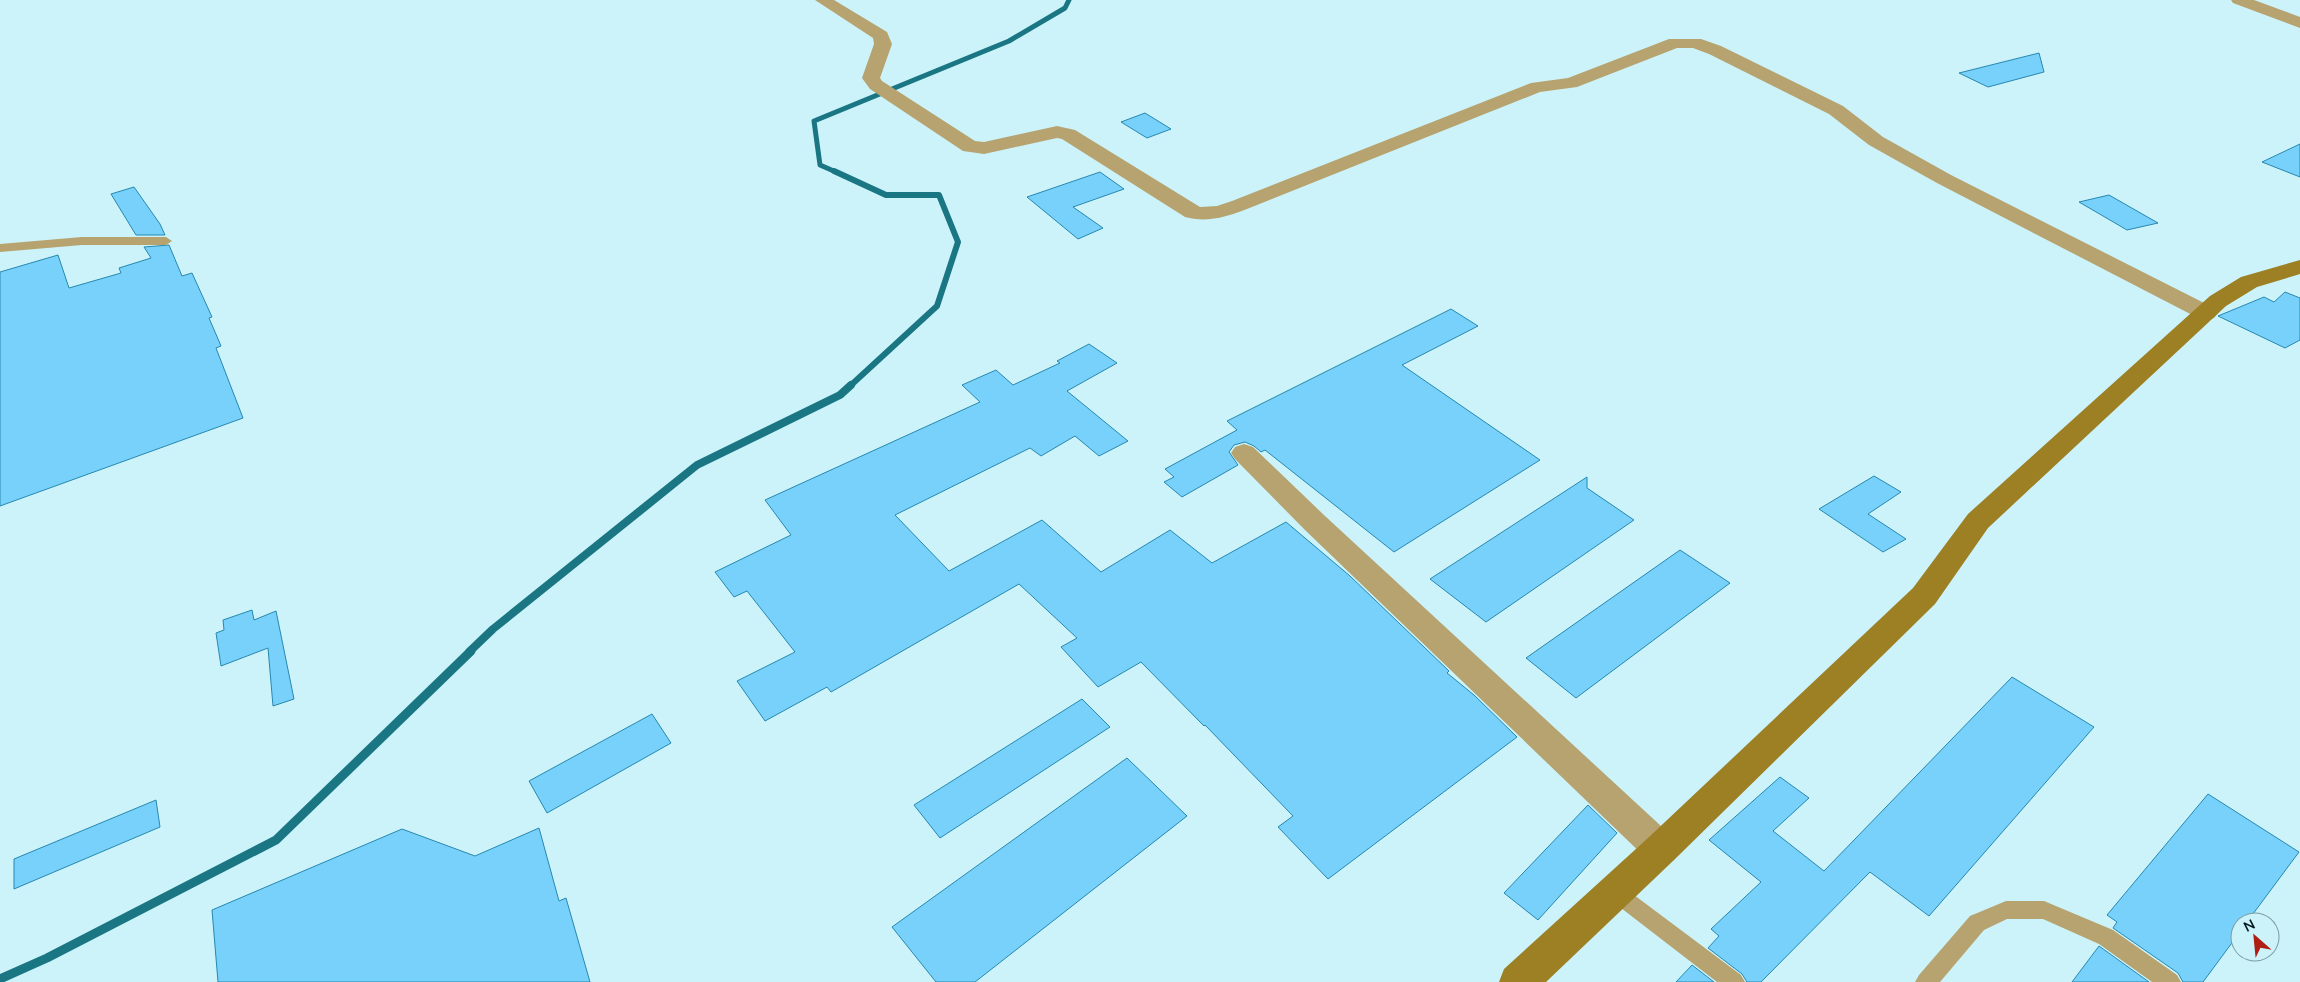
<svg xmlns="http://www.w3.org/2000/svg" width="2300" height="982" viewBox="0 0 2300 982" font-family="Mulish,sans-serif">
  <style>
    .lines { fill: none; stroke-linecap: round; stroke-linejoin: round }
    .stream-far3 { stroke: #1b7684; stroke-width: 5 }
    .stream-far2 { stroke: #1b7684; stroke-width: 6 }
    .stream-far1 { stroke: #1b7684; stroke-width: 8 }
    .stream { stroke: #1b7684; stroke-width: 9 }
    .building { fill: #77d1fa; stroke: #2788af }
    .lane { fill: #b7a36f; fill-rule: evenodd }
    .street { fill: #b7a36f; fill-rule: evenodd }
    .secondary { fill: #9d7f24; fill-rule: evenodd }
  </style>
  <rect width="100%" height="100%" fill="#ccf3fa"/>
  <g class="lines">
    <path class="stream-far3" d="M 836,172 L 820,165 L 814,121 L 1009,41 L 1065,8 L 1069,0"/>
    <path class="stream-far2" d="M 834,171 L 886,195 L 939,195 L 958,242 L 937,306 L 850,386"/>
    <path class="stream-far1" d="M 469,652 L 493,629 L 697,465 L 840,395 L 851,385"/>
    <path class="stream" d="M 0,979 L 47,958 L 276,840 L 471,651"/>
  </g>
  <g class="building">
    <path d="M 2039,53 L 2044,72 L 1988,87 L 1959,73 Z"/>
    <path d="M 1145,113 L 1171,129 L 1147,138 L 1121,122 Z"/>
    <path d="M 2300,144 L 2300,177 L 2262,162 Z"/>
    <path d="M 1100,172 L 1124,189 L 1073,207 L 1103,228 L 1078,239 L 1027,197 Z"/>
    <path d="M 134,187 L 160,224 L 165,235 L 136,235 L 111,194 Z"/>
    <path d="M 2109,195 L 2158,223 L 2127,230 L 2079,202 Z"/>
    <path d="M 169,245 L 182,276 L 192,273 L 212,317 L 209,318 L 221,346 L 216,348 L 243,418 L 0,506 L 0,272 L 58,255 L 69,288 L 121,273 L 119,268 L 151,258 L 144,247 Z"/>
    <path d="M 2285,292 L 2300,298 L 2300,340 L 2285,348 L 2218,316 L 2264,297 L 2274,302 Z"/>
    <path d="M 1451,309 L 1478,326 L 1402,365 L 1540,460 L 1394,552 L 1265,450 L 1261,452 L 1254,446 L 1245,442 L 1234,445 L 1229,452 L 1238,465 L 1182,497 L 1164,482 L 1174,477 L 1165,469 L 1237,430 L 1227,421 Z"/>
    <path d="M 1089,344 L 1117,363 L 1067,391 L 1128,441 L 1099,456 L 1075,436 L 1041,456 L 1030,448 L 895,515 L 949,571 L 1042,520 L 1101,572 L 1170,530 L 1212,563 L 1286,522 L 1350,576 L 1449,671 L 1447,673 L 1474,695 L 1517,737 L 1328,879 L 1278,827 L 1293,816 L 1205,725 L 1204,726 L 1141,662 L 1098,687 L 1061,647 L 1077,638 L 1019,584 L 831,692 L 827,687 L 765,721 L 737,681 L 795,652 L 747,591 L 734,597 L 715,572 L 791,535 L 765,500 L 980,402 L 962,385 L 996,370 L 1013,385 L 1060,363 L 1057,361 Z"/>
    <path d="M 1874,476 L 1901,492 L 1868,514 L 1906,539 L 1883,552 L 1819,509 Z"/>
    <path d="M 1587,477 L 1587,488 L 1634,520 L 1486,622 L 1430,579 Z"/>
    <path d="M 1680,550 L 1730,583 L 1576,698 L 1526,658 Z"/>
    <path d="M 252,610 L 254,620 L 276,611 L 294,699 L 273,706 L 268,648 L 221,666 L 216,633 L 224,630 L 223,620 Z"/>
    <path d="M 2012,677 L 2094,727 L 1929,916 L 1870,872 L 1761,982 L 1747,982 L 1742,974 L 1708,948 L 1719,936 L 1711,929 L 1761,882 L 1709,840 L 1780,777 L 1809,798 L 1773,831 L 1824,871 Z"/>
    <path d="M 1082,699 L 1110,727 L 940,838 L 914,805 Z"/>
    <path d="M 652,714 L 671,743 L 547,813 L 529,781 Z"/>
    <path d="M 1127,758 L 1187,816 L 975,982 L 936,982 L 892,927 Z"/>
    <path d="M 2208,794 L 2299,852 L 2247,922 L 2240,922 L 2240,932 L 2203,982 L 2183,982 L 2178,973 L 2113,928 L 2117,922 L 2107,915 Z"/>
    <path d="M 156,800 L 160,827 L 14,889 L 14,859 Z"/>
    <path d="M 1588,805 L 1617,833 L 1538,920 L 1504,893 Z"/>
    <path d="M 539,828 L 559,901 L 566,898 L 590,982 L 218,982 L 212,910 L 402,829 L 475,856 Z"/>
    <path d="M 2099,946 L 2149,982 L 2072,982 Z"/>
    <path d="M 1692,965 L 1714,982 L 1676,982 Z"/>
  </g>
  <g class="lines">
    <g class="lane">
      <path d="M 82,237 L 166,237 L 172,241 L 166,245 L 82,245 L 0,252 L 0,244 Z"/>
      <path d="M 1615,883 L 1622,886 L 1741,975 L 1745,982 L 1717,982 L 1608,898 L 1605,892 L 1608,886 Z"/>
      <path d="M 2006,901 L 2044,901 L 2113,930 L 2177,975 L 2181,982 L 2152,982 L 2099,944 L 2043,919 L 2007,919 L 1984,930 L 1940,982 L 1915,982 L 1919,975 L 1970,916 Z"/>
    </g>
    <g class="street">
      <path d="M 815,0 L 834,0 L 887,32 L 892,44 L 880,78 L 882,81 L 975,141 L 984,142 L 1057,126 L 1075,130 L 1200,207 L 1217,206 L 1232,201 L 1531,83 L 1568,78 L 1669,39 L 1701,39 L 1721,46 L 1843,106 L 1883,137 L 1951,175 L 2214,308 L 2218,313 L 2214,318 L 2206,320 L 2198,318 L 1937,183 L 1869,145 L 1829,114 L 1709,54 L 1693,48 L 1677,48 L 1577,87 L 1540,92 L 1247,209 C 1227,217 1206,223 1185,217 L 1062,139 L 1057,138 L 984,154 L 963,151 L 870,89 L 862,78 L 874,44 L 873,38 Z"/>
      <path d="M 2231,0 L 2254,0 L 2300,17 L 2300,28 L 2233,3 Z"/>
      <path d="M 1244,444 L 1253,447 L 1325,516 L 1674,838 L 1679,849 L 1674,860 L 1661,865 L 1648,860 L 1305,530 L 1235,459 L 1231,453 L 1235,447 Z"/>
    </g>
    <path class="secondary" d="M 2300,260 L 2300,274 L 2257,287 L 2226,306 L 1988,528 L 1935,604 L 1674,860 L 1546,982 L 1499,982 L 1504,969 L 1648,838 L 1913,588 L 1968,514 L 2210,296 L 2241,277 Z"/>
  </g>
  <g transform="translate(2255 937) rotate(333)"><circle r="24" fill="#ccf3fa" stroke="#7b9ba1"/>
  <path d="M0-4L9 19L0 12L-9 19Z" fill="#ae1e12"/>
  <text y="-8" font-size="14" font-weight="bold" text-anchor="middle" fill="#01181c">N</text>
  </g>
</svg>
